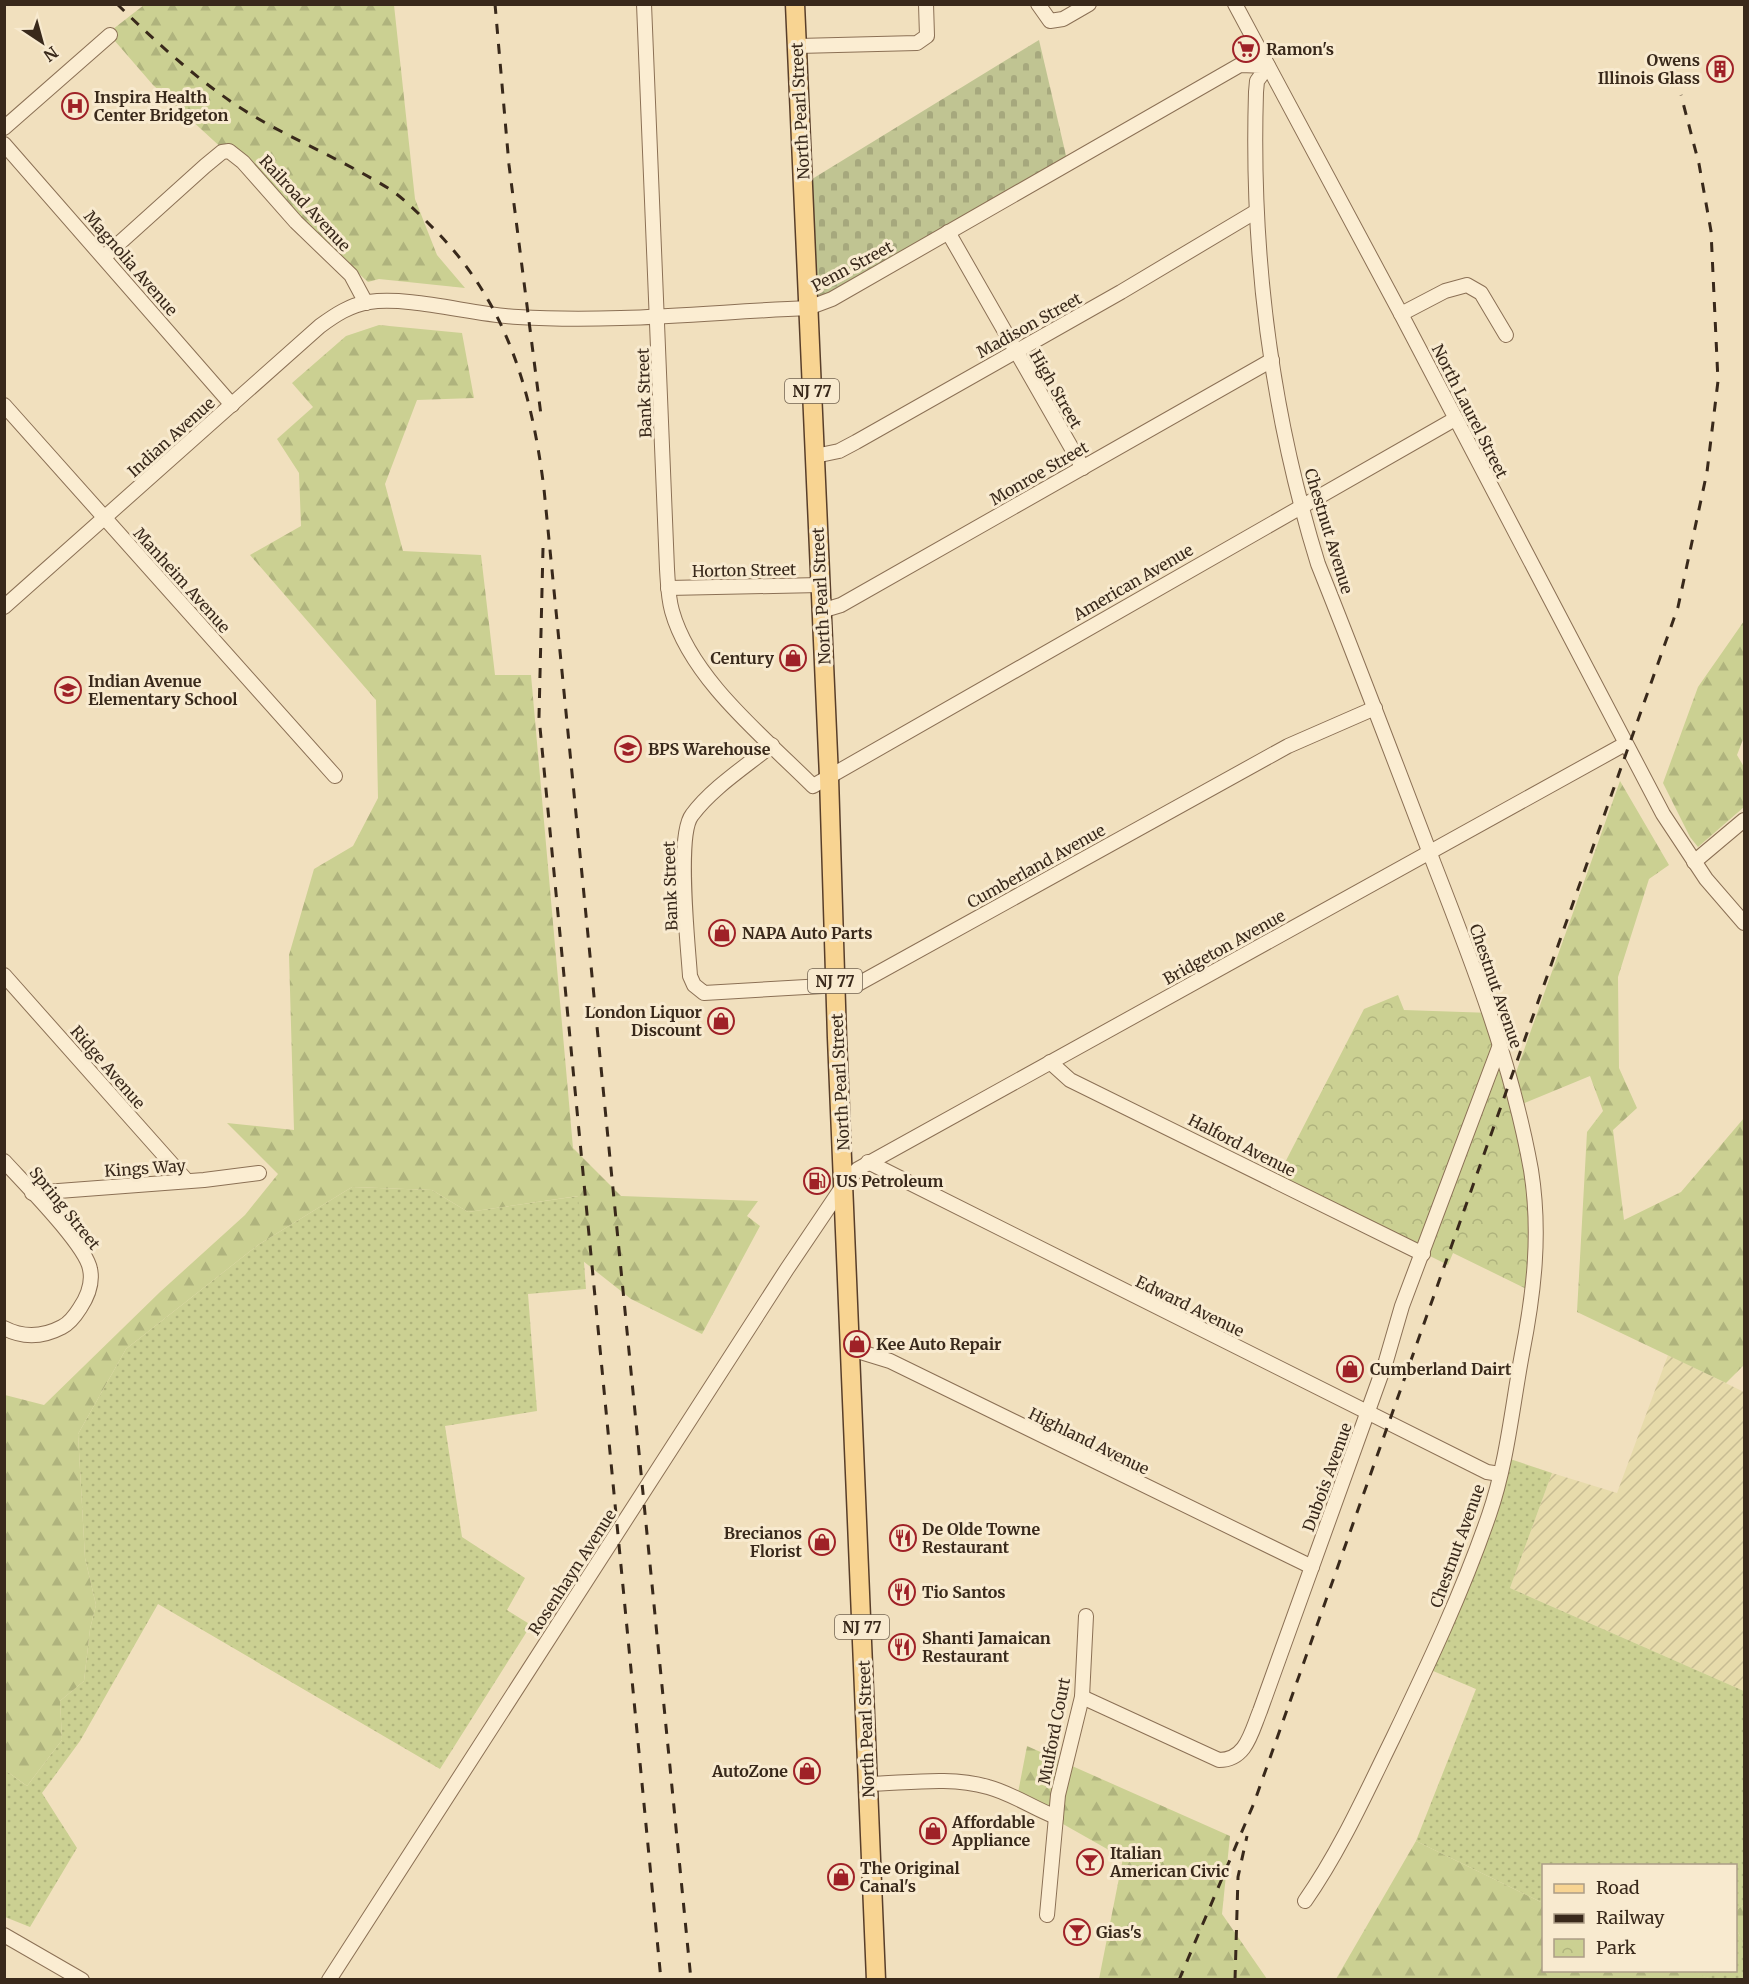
<svg xmlns="http://www.w3.org/2000/svg" width="1749" height="1984" viewBox="0 0 1749 1984" font-family="Merriweather,serif">
  <style>
    .farmland { fill: url(#farmland-furrows) }
    .grass { fill: url(#grass-dots) }
    .forest { fill: url(#forest-firs) }
    .cemetery { fill: url(#cemetery-stones) }
    .park { fill: url(#park-crowns) }
    .lines { fill: none; stroke-linecap: round; stroke-linejoin: round }
    .minor-casing { stroke: #8b7055; stroke-width: 16 }
    .major-casing { stroke: #583e2a; stroke-width: 21 }
    .minor { stroke: #fbedd2; stroke-width: 14 }
    .major { stroke: #f8d492; stroke-width: 18 }
    .rail { stroke: #39291b; stroke-width: 3; stroke-dasharray: 10 10; stroke-linecap: butt }
    .labels { text-anchor: middle; dominant-baseline: central; stroke-width: 6; stroke-linejoin: round; paint-order: stroke }
    .shield { fill: #f8eacf; stroke: #726351; stroke-width: 1.5 }
    .shield-label { font-size: 15px; font-weight: bold; fill: #39291b }
    .poi-label { font-size: 16px; font-weight: bold; fill: #39291b; stroke: #f8eacf; text-anchor: start }
    .street-label { font-size: 16px; fill: #39291b; stroke: #f8eacf }
  </style>
  <defs>
    <pattern id="farmland-furrows" width="10" height="10" patternUnits="userSpaceOnUse" patternTransform="scale(1.5)"><rect width="10" height="10" fill="#e7dbab"/><path d="M-1 1l2-2M0 10L10 0M9 11l2-2" fill="none" stroke="#c7bc93"/></pattern>
    <pattern id="grass-dots" width="8" height="8" patternUnits="userSpaceOnUse" patternTransform="scale(1.5)"><rect width="8" height="8" fill="#cbd092"/><path d="M2 2h.1M6 6h.1" fill="none" stroke="#afb37d" stroke-width="1.8" stroke-linecap="round"/></pattern>
    <pattern id="forest-firs" width="22" height="20" patternUnits="userSpaceOnUse" patternTransform="scale(1.5)"><rect width="22" height="20" fill="#cbd092"/><path d="M5 1l3.5 6h-7zM16 11l3.5 6h-7z" fill="#afb37d"/></pattern>
    <pattern id="cemetery-stones" width="16" height="16" patternUnits="userSpaceOnUse" patternTransform="scale(1.5)"><rect width="16" height="16" fill="#c0c492"/><path d="M2 7V4a2 2 0 0 1 4 0v3zM10 15v-3a2 2 0 0 1 4 0v3z" fill="#a6a87d"/></pattern>
    <pattern id="park-crowns" width="20" height="18" patternUnits="userSpaceOnUse" patternTransform="scale(1.5)"><rect width="20" height="18" fill="#cbd092"/><path d="M2 6a3 3 0 1 1 6 0M12 15a3 3 0 1 1 6 0" fill="none" stroke="#afb37d"/></pattern>
  </defs>
  <rect width="100%" height="100%" fill="#f1e0be"/>
  <path class="farmland" d="M 1668,1355 L 1744,1392 L 1744,1691 L 1510,1588 L 1552,1473 L 1617,1493 Z"/>
  <g class="grass">
    <path d="M 352,1187 L 432,1190 L 468,1212 L 579,1196 L 586,1289 L 528,1294 L 537,1411 L 445,1426 L 462,1537 L 525,1578 L 507,1610 L 531,1625 L 440,1769 L 158,1604 L 80,1741 L 42,1793 L 77,1848 L 30,1927 L 5,1917 L 5,1770 L 27,1786 L 62,1740 L 60,1701 L 84,1681 L 90,1629 L 96,1605 L 85,1558 L 78,1434 L 126,1349 L 258,1245 Z"/>
    <path d="M 1507,1458 L 1552,1473 L 1510,1588 L 1744,1691 L 1744,1904 L 1736,1911 L 1736,1866 L 1544,1866 L 1543,1903 L 1416,1841 L 1476,1689 L 1426,1668 Z"/>
    <path d="M 1736,1928 L 1744,1945 L 1744,1979 L 1712,1979 L 1686,1971 L 1736,1970 Z"/>
  </g>
  <g class="forest">
    <path d="M 144,5 L 394,5 L 415,199 L 437,255 L 465,288 L 379,279 L 368,282 L 153,85 L 108,33 Z"/>
    <path d="M 379,325 L 462,333 L 474,398 L 417,400 L 385,484 L 403,551 L 481,555 L 495,675 L 531,675 L 573,1148 L 621,1196 L 758,1201 L 747,1216 L 760,1226 L 702,1334 L 631,1299 L 583,1261 L 578,1196 L 468,1212 L 432,1190 L 352,1187 L 258,1245 L 126,1349 L 78,1434 L 85,1558 L 96,1605 L 90,1629 L 84,1681 L 60,1701 L 62,1740 L 27,1786 L 5,1770 L 5,1395 L 44,1405 L 160,1292 L 245,1215 L 278,1174 L 227,1123 L 294,1130 L 289,955 L 314,869 L 353,846 L 378,798 L 376,700 L 250,555 L 301,526 L 299,473 L 277,439 L 313,407 L 292,383 L 346,336 Z"/>
    <path d="M 1744,621 L 1744,737 L 1737,755 L 1744,767 L 1744,807 L 1698,847 L 1690,837 L 1663,783 L 1698,687 Z"/>
    <path d="M 1620,781 L 1669,865 L 1649,879 L 1618,977 L 1619,1068 L 1637,1108 L 1613,1130 L 1624,1220 L 1681,1192 L 1744,1118 L 1744,1365 L 1726,1383 L 1577,1312 L 1587,1132 L 1603,1111 L 1590,1076 L 1522,1104 L 1514,1078 Z"/>
    <path d="M 1027,1746 L 1230,1836 L 1222,1914 L 1267,1979 L 1099,1979 L 1123,1858 L 1017,1798 Z"/>
    <path d="M 1416,1841 L 1543,1903 L 1544,1970 L 1686,1970 L 1712,1979 L 1336,1979 Z"/>
    <path d="M 1744,1904 L 1744,1945 L 1736,1928 L 1736,1911 Z"/>
  </g>
  <path class="cemetery" d="M 1039,40 L 1068,164 L 808,308 L 804,184 Z"/>
  <path class="park" d="M 1398,995 L 1404,1010 L 1492,1013 L 1522,1104 L 1537,1294 L 1453,1253 L 1448,1265 L 1276,1180 L 1364,1009 Z"/>
  <g class="lines">
    <defs>
      <g id="minor">
        <path d="M 644,4 L 667,569 C 668,583 668,597 672,611 C 691,679 764,737 813,786 L 1455,419"/>
        <path d="M 1038,4 L 1050,21 L 1063,19 L 1089,4"/>
        <path d="M 1235,4 L 1401,314 L 1663,814 L 1706,879 L 1744,923"/>
        <path d="M 798,46 L 917,43 L 927,36 L 926,4"/>
        <path d="M 4,128 L 110,35"/>
        <path d="M 4,144 L 232,405"/>
        <path d="M 948,232 L 1083,468"/>
        <path d="M 104,257 L 205,166 L 222,152 L 229,151 L 243,162 L 296,222 L 351,275 L 366,303"/>
        <path d="M 1401,314 L 1445,291 L 1467,285 L 1481,293 L 1506,335"/>
        <path d="M 4,405 L 335,776"/>
        <path d="M 815,456 L 839,451 L 856,442 L 1121,292 L 1255,212"/>
        <path d="M 668,588 L 820,585"/>
        <path d="M 4,607 L 320,326 C 335,315 350,305 369,302 C 410,296 474,315 518,317 C 614,323 712,312 808,308 L 832,299 L 1240,65 L 1268,66 L 1257,81 L 1256,92 C 1251,252 1271,412 1318,564 C 1358,664 1396,764 1434,864 C 1473,964 1512,1064 1531,1170 C 1541,1233 1534,1293 1522,1354 C 1512,1408 1507,1463 1489,1515 C 1463,1591 1428,1665 1393,1738 C 1366,1793 1340,1851 1305,1901"/>
        <path d="M 821,611 L 841,605 L 1272,360"/>
        <path d="M 772,745 C 745,767 712,788 692,815 C 676,835 688,945 690,976 L 694,985 L 704,993 L 858,984 L 1288,746 L 1375,708"/>
        <path d="M 1694,862 L 1744,820"/>
        <path d="M 4,975 L 187,1181"/>
        <path d="M 1050,1062 L 1070,1080 L 1423,1254"/>
        <path d="M 4,1161 C 23,1182 86,1245 90,1269 C 93,1283 88,1296 80,1308 C 75,1316 70,1323 62,1327 C 43,1337 23,1338 4,1328"/>
        <path d="M 868,1162 L 1487,1472 L 1500,1474"/>
        <path d="M 32,1193 L 204,1180 L 259,1173"/>
        <path d="M 851,1349 L 890,1361 L 1312,1567"/>
        <path d="M 1082,1697 L 1219,1760 C 1246,1760 1251,1733 1260,1711 L 1386,1361 L 1402,1306 L 1500,1045"/>
        <path d="M 868,1784 C 908,1783 950,1776 988,1787 C 1011,1793 1033,1808 1056,1817"/>
        <path d="M 1047,1915 L 1058,1795 L 1082,1697 L 1086,1616"/>
        <path d="M 4,1935 L 82,1980"/>
        <path d="M 329,1980 L 787,1269 L 847,1180 L 858,1169 L 1625,744"/>
      </g>
      <path id="major" d="M 795,4 L 829,777 L 837,1038 L 876,1980"/>
    </defs>
    <use href="#minor" class="minor-casing"/>
    <use href="#major" class="major-casing"/>
    <use href="#minor" class="minor"/>
    <use href="#major" class="major"/>
    <g class="rail">
      <path d="M 117,4 C 156,42 194,77 239,107 C 287,138 342,159 391,190 C 408,202 423,218 438,233 C 507,305 532,392 544,489 L 691,1980"/>
      <path d="M 495,4 L 509,165 L 541,415"/>
      <path d="M 543,548 L 539,717 L 661,1980"/>
      <path d="M 1179,1980 L 1254,1803 L 1678,607 L 1707,472 L 1718,381 L 1711,231 L 1699,164 L 1681,95"/>
      <path d="M 1235,1980 L 1238,1877 L 1247,1836"/>
    </g>
  </g>
  <defs>
    <symbol id="supermarket-ring" viewBox="-11 -11 22 22"><circle r="9.5" fill="#f8eacf" stroke="#9f2127" stroke-width="1.5"/><path d="M-6-5.5h2.5l.6 2H6L4.5 2H-2.5L-4.4-4H-6ZM-1.5 3.2a1.3 1.3 0 1 0 .1 0ZM3 3.2a1.3 1.3 0 1 0 .1 0Z" fill="#9f2127"/></symbol>
    <symbol id="building-ring" viewBox="-11 -11 22 22"><circle r="9.5" fill="#f8eacf" stroke="#9f2127" stroke-width="1.5"/><path d="M-4-6H4V6H1V3H-1V6H-4ZM-2.5-4.3h1.7v1.8h-1.7ZM.8-4.3h1.7v1.8H.8ZM-2.5-1h1.7V.8h-1.7ZM.8-1h1.7V.8H.8Z" fill="#9f2127"/></symbol>
    <symbol id="hospital-ring" viewBox="-11 -11 22 22"><circle r="9.5" fill="#f8eacf" stroke="#9f2127" stroke-width="1.5"/><path d="M-5-5h3v3.5h4V-5h3V5h-3V1.5h-4V5h-3Z" fill="#9f2127"/></symbol>
    <symbol id="shop-ring" viewBox="-11 -11 22 22"><circle r="9.5" fill="#f8eacf" stroke="#9f2127" stroke-width="1.5"/><path d="M-5-2.5h2.3a2.7 3.5 0 0 1 5.4 0H5L5.5 6h-11ZM-1.5-2.5h3a1.5 2.3 0 0 0-3 0Z" fill="#9f2127"/></symbol>
    <symbol id="school-ring" viewBox="-11 -11 22 22"><circle r="9.5" fill="#f8eacf" stroke="#9f2127" stroke-width="1.5"/><path d="M0-5L7-2L0 1L-7-2ZM-4 1L0 2.5L4 1V4Q0 6-4 4Z" fill="#9f2127"/></symbol>
    <symbol id="fuel-ring" viewBox="-11 -11 22 22"><circle r="9.5" fill="#f8eacf" stroke="#9f2127" stroke-width="1.5"/><path d="M-5.5-6h7V0h2V4h1.3V-2.5L3-4.5l.8-.8L6-3V5H2.5V1h-1V6h-7ZM-4.2-4.7v3.2H.2V-4.7Z" fill="#9f2127"/></symbol>
    <symbol id="restaurant-ring" viewBox="-11 -11 22 22"><circle r="9.5" fill="#f8eacf" stroke="#9f2127" stroke-width="1.5"/><path d="M-5-6h1v4h1v-4h1v4h1v-4h1v5L-1.5 .5V6h-2V.5L-5-1ZM5-6V6H3V1.5H1.5Q1.5-4 5-6Z" fill="#9f2127"/></symbol>
    <symbol id="bar-ring" viewBox="-11 -11 22 22"><circle r="9.5" fill="#f8eacf" stroke="#9f2127" stroke-width="1.5"/><path d="M-6-5H6L.8 .8V4.5H3.5V6h-7V4.5H-.8V.8Z" fill="#9f2127"/></symbol>
  </defs>
  <g fill-rule="evenodd">
    <use href="#supermarket-ring" x="1231" y="34" width="30" height="30"/>
    <use href="#building-ring" x="1705" y="54" width="30" height="30"/>
    <use href="#hospital-ring" x="60" y="91" width="30" height="30"/>
    <use href="#shop-ring" x="778" y="643" width="30" height="30"/>
    <use href="#school-ring" x="53" y="675" width="30" height="30"/>
    <use href="#school-ring" x="613" y="734" width="30" height="30"/>
    <use href="#shop-ring" x="707" y="918" width="30" height="30"/>
    <use href="#shop-ring" x="706" y="1006" width="30" height="30"/>
    <use href="#fuel-ring" x="802" y="1166" width="30" height="30"/>
    <use href="#shop-ring" x="842" y="1329" width="30" height="30"/>
    <use href="#shop-ring" x="1335" y="1354" width="30" height="30"/>
    <use href="#restaurant-ring" x="888" y="1523" width="30" height="30"/>
    <use href="#shop-ring" x="807" y="1527" width="30" height="30"/>
    <use href="#restaurant-ring" x="887" y="1577" width="30" height="30"/>
    <use href="#restaurant-ring" x="887" y="1632" width="30" height="30"/>
    <use href="#shop-ring" x="792" y="1756" width="30" height="30"/>
    <use href="#shop-ring" x="918" y="1816" width="30" height="30"/>
    <use href="#bar-ring" x="1075" y="1847" width="30" height="30"/>
    <use href="#shop-ring" x="826" y="1862" width="30" height="30"/>
    <use href="#bar-ring" x="1062" y="1917" width="30" height="30"/>
  </g>
  <g class="labels">
    <g class="shield">
      <rect x="785" y="379" width="54" height="24" rx="4.5"/>
      <rect x="808" y="969" width="54" height="24" rx="4.5"/>
      <rect x="835" y="1615" width="54" height="24" rx="4.5"/>
    </g>
    <g class="shield-label">
      <text x="812" y="391">NJ 77</text>
      <text x="835" y="981">NJ 77</text>
      <text x="862" y="1627">NJ 77</text>
    </g>
    <g class="poi-label">
      <text x="1266" y="49">Ramon's</text>
      <text x="1700" y="60" text-anchor="end">Owens<tspan x="1700" dy="18">Illinois Glass</tspan></text>
      <text x="94" y="97">Inspira Health<tspan x="94" dy="18">Center Bridgeton</tspan></text>
      <text x="774" y="658" text-anchor="end">Century</text>
      <text x="88" y="681">Indian Avenue<tspan x="88" dy="18">Elementary School</tspan></text>
      <text x="648" y="749">BPS Warehouse</text>
      <text x="742" y="933">NAPA Auto Parts</text>
      <text x="702" y="1012" text-anchor="end">London Liquor<tspan x="702" dy="18">Discount</tspan></text>
      <text x="836" y="1181">US Petroleum</text>
      <text x="876" y="1344">Kee Auto Repair</text>
      <text x="1370" y="1369">Cumberland Dairt</text>
      <text x="922" y="1529">De Olde Towne<tspan x="922" dy="18">Restaurant</tspan></text>
      <text x="802" y="1533" text-anchor="end">Brecianos<tspan x="802" dy="18">Florist</tspan></text>
      <text x="922" y="1592">Tio Santos</text>
      <text x="922" y="1638">Shanti Jamaican<tspan x="922" dy="18">Restaurant</tspan></text>
      <text x="788" y="1771" text-anchor="end">AutoZone</text>
      <text x="952" y="1822">Affordable<tspan x="952" dy="18">Appliance</tspan></text>
      <text x="1110" y="1853">Italian<tspan x="1110" dy="18">American Civic</tspan></text>
      <text x="860" y="1868">The Original<tspan x="860" dy="18">Canal's</tspan></text>
      <text x="1096" y="1932">Gias's</text>
    </g>
    <g class="street-label">
      <text transform="translate(800 111) rotate(-93)">North Pearl Street</text>
      <text transform="translate(305 203) rotate(47)">Railroad Avenue</text>
      <text transform="translate(131 263) rotate(49)">Magnolia Avenue</text>
      <text transform="translate(852 266) rotate(-28)">Penn Street</text>
      <text transform="translate(1029 325) rotate(-29)">Madison Street</text>
      <text transform="translate(1056 389) rotate(60)">High Street</text>
      <text transform="translate(644 393) rotate(-92)">Bank Street</text>
      <text transform="translate(1470 411) rotate(63)">North Laurel Street</text>
      <text transform="translate(171 437) rotate(-42)">Indian Avenue</text>
      <text transform="translate(1039 473) rotate(-30)">Monroe Street</text>
      <text transform="translate(1329 531) rotate(73)">Chestnut Avenue</text>
      <text transform="translate(744 570) rotate(-1)">Horton Street</text>
      <text transform="translate(182 580) rotate(48)">Manheim Avenue</text>
      <text transform="translate(1133 582) rotate(-30)">American Avenue</text>
      <text transform="translate(821 596) rotate(-93)">North Pearl Street</text>
      <text transform="translate(1036 866) rotate(-29)">Cumberland Avenue</text>
      <text transform="translate(670 886) rotate(-92)">Bank Street</text>
      <text transform="translate(1224 947) rotate(-29)">Bridgeton Avenue</text>
      <text transform="translate(1496 986) rotate(71)">Chestnut Avenue</text>
      <text transform="translate(108 1067) rotate(49)">Ridge Avenue</text>
      <text transform="translate(840 1082) rotate(-93)">North Pearl Street</text>
      <text transform="translate(1242 1145) rotate(27)">Halford Avenue</text>
      <text transform="translate(145 1168) rotate(-4)">Kings Way</text>
      <text transform="translate(65 1208) rotate(51)">Spring Street</text>
      <text transform="translate(1190 1306) rotate(26)">Edward Avenue</text>
      <text transform="translate(1089 1441) rotate(26)">Highland Avenue</text>
      <text transform="translate(1327 1477) rotate(-70)">Dubois Avenue</text>
      <text transform="translate(1457 1546) rotate(-70)">Chestnut Avenue</text>
      <text transform="translate(572 1572) rotate(-57)">Rosenhayn Avenue</text>
      <text transform="translate(866 1729) rotate(-92)">North Pearl Street</text>
      <text transform="translate(1054 1731) rotate(-79)">Mulford Court</text>
    </g>
  </g>
  <rect width="1749" height="1984" fill="none" stroke="#39291b" stroke-width="12"/>
  <rect x="1542" y="1864" width="195" height="108" fill="#f8eacf" stroke="#ac9d87" stroke-width="1.5"/>
  <rect x="1554" y="1884" width="30" height="9" fill="#f8d492" stroke="#ac9d87" stroke-width="1.5"/>
  <text x="1596" y="1894" font-size="18" fill="#39291b">Road</text>
  <rect x="1554" y="1914" width="30" height="9" fill="#39291b" stroke="#ac9d87" stroke-width="1.5"/>
  <text x="1596" y="1924" font-size="18" fill="#39291b">Railway</text>
  <rect x="1554" y="1939" width="30" height="18" fill="url(#park-crowns)" stroke="#ac9d87" stroke-width="1.5"/>
  <text x="1596" y="1954" font-size="18" fill="#39291b">Park</text>
  <g transform="translate(42 42) rotate(144)" stroke="#f8eacf" stroke-width="4.5" paint-order="stroke">
  <path d="M0-4.5L10 22L0 15L-10 22Z" fill="#39291b"/>
  <text y="-9" font-size="16" font-weight="bold" text-anchor="middle" fill="#39291b">N</text>
  </g>
</svg>
